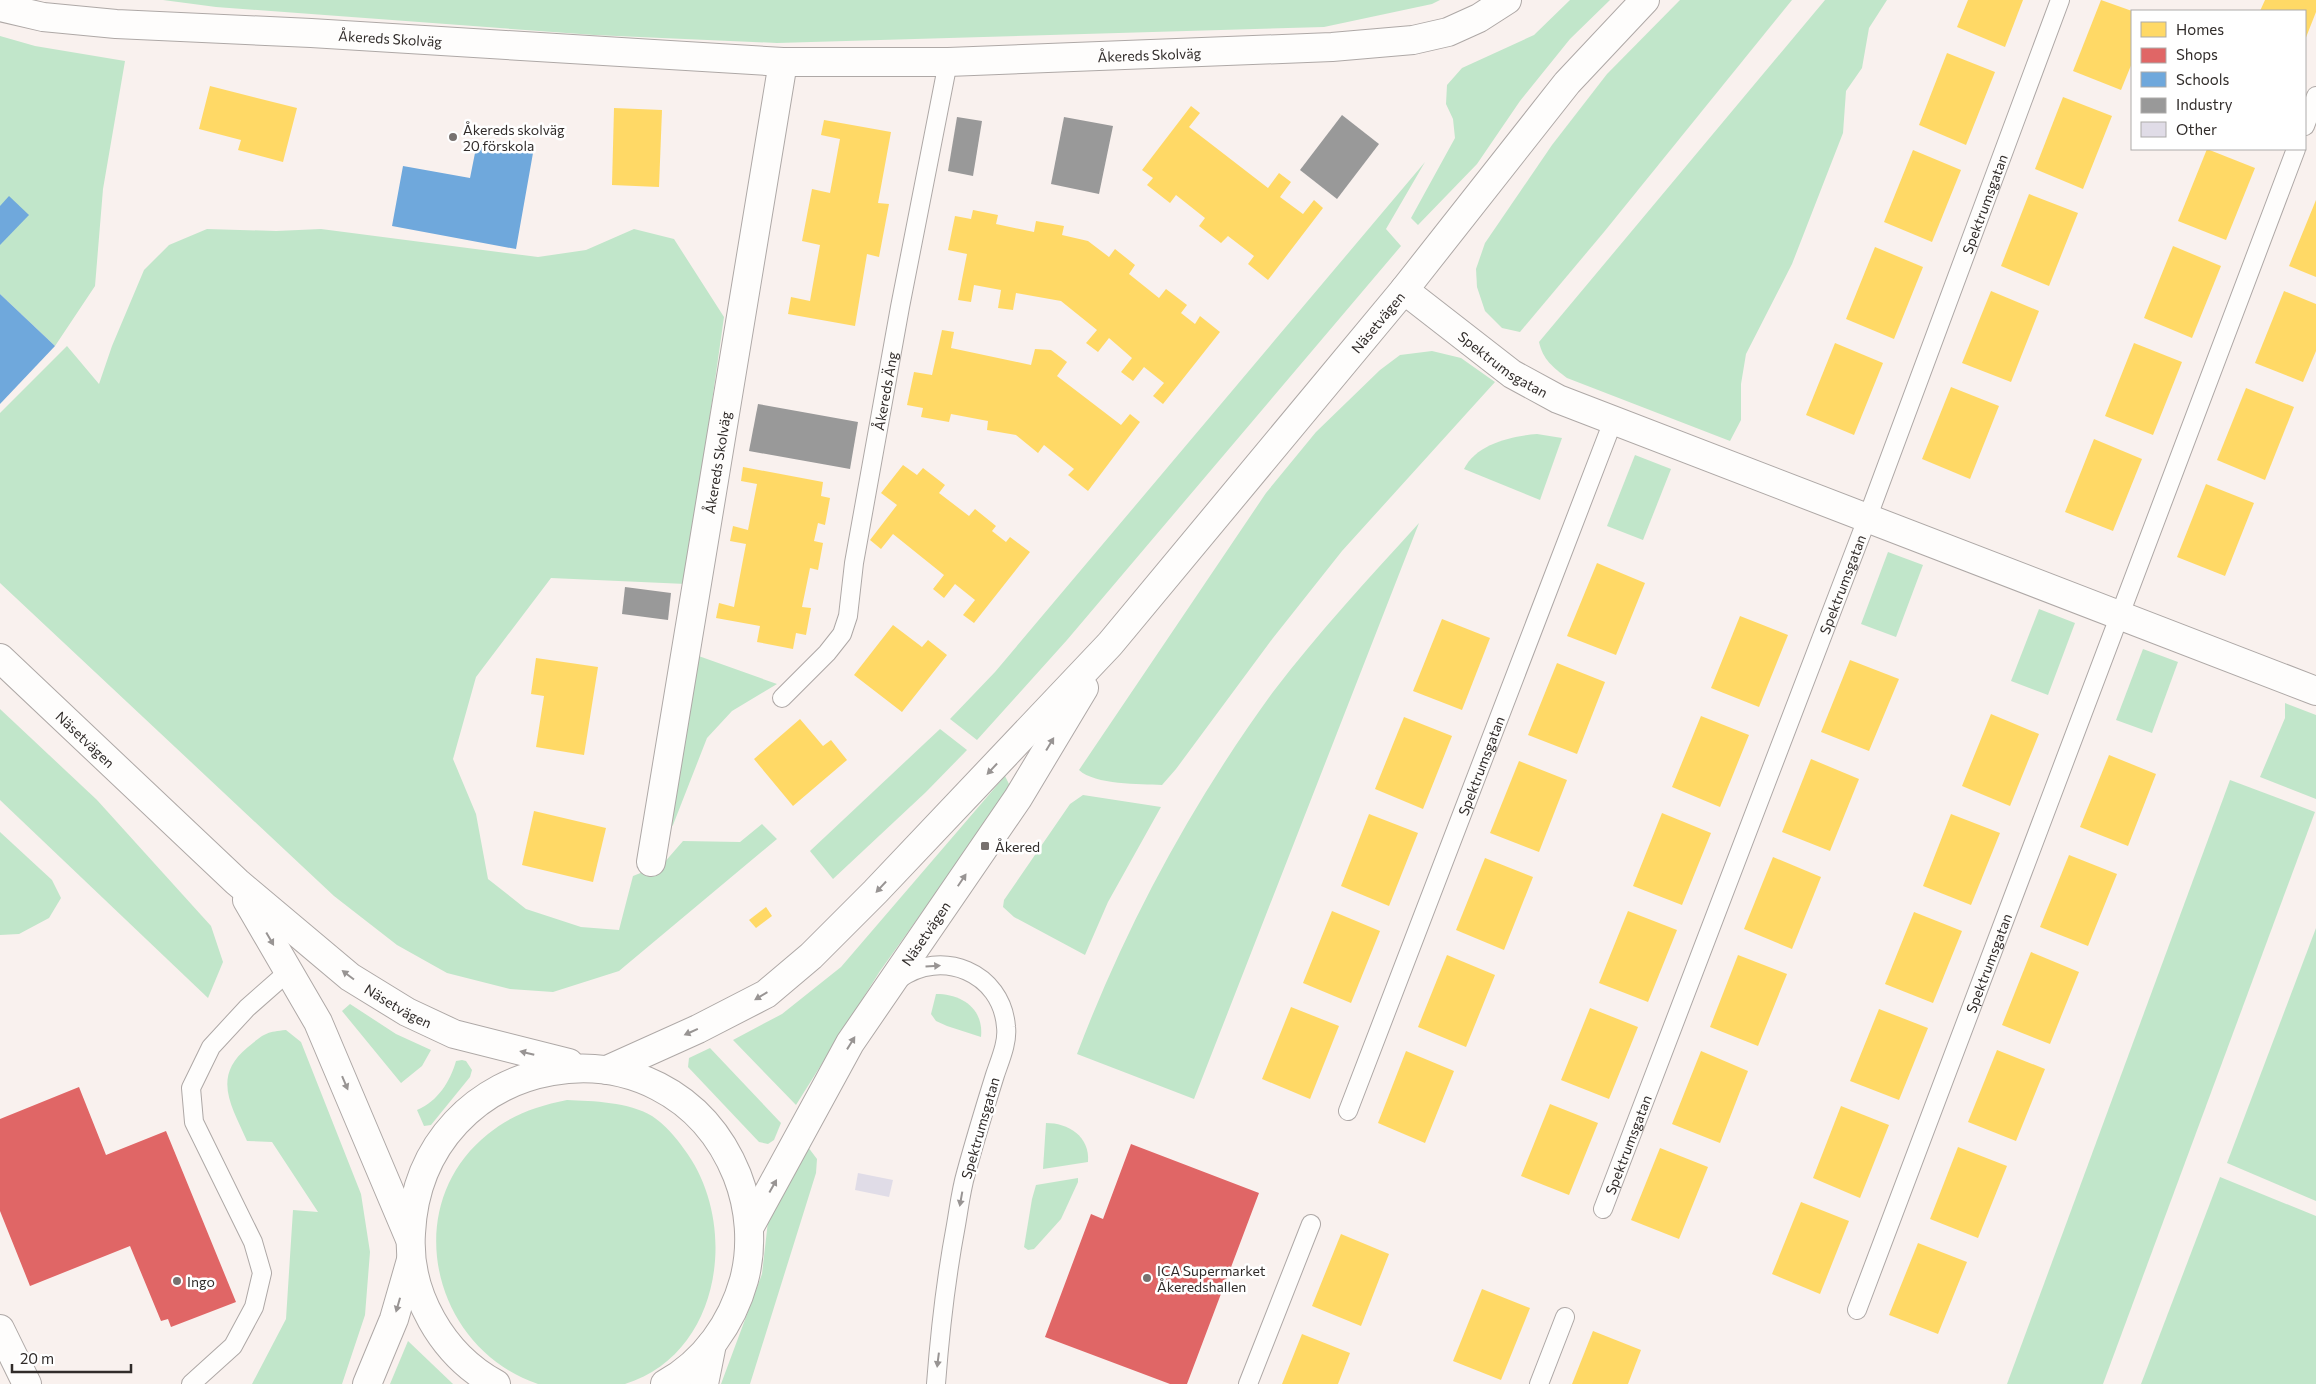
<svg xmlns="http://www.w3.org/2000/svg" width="2316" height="1384" viewBox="0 0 2316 1384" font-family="Commissioner,sans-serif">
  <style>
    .green { fill: #c1e6ca }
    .homes { fill: #ffd966 }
    .shops { fill: #e06666 }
    .schools { fill: #6fa8dc }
    .industry { fill: #999 }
    .building { fill: #e0dce7 }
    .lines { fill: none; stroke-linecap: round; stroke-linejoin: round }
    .lane-casing { stroke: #aea8a6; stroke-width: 20 }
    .street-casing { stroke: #aea8a6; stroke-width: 30 }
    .secondary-casing { stroke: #aea8a6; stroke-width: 30 }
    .lane { stroke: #fefdfc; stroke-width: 18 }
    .street { stroke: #fefdfc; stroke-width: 28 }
    .secondary { stroke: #fefdfc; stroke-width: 28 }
    .oneway { fill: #989493 }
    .poi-dot { fill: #77716f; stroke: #fff; stroke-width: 2 }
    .labels { text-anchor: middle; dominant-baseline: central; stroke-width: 5; stroke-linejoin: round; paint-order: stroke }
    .street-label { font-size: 14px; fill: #312c2a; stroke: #fff }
    .poi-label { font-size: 14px; fill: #312c2a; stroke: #fff; text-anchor: start }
  </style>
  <rect width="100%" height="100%" fill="#f9f1ee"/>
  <g class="green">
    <path d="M 163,0 L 1440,0 L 1432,4 L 1324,27 L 777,43 L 594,35 L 216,7 Z"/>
    <path d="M 1570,0 L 1610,0 L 1570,39 L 1520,101 L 1477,164 L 1418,225 L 1411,218 L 1455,138 L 1453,119 L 1446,104 L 1447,85 L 1462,68 L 1534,35 Z"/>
    <path d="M 1680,0 L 1792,0 L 1604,232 L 1520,332 L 1502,328 L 1485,311 L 1477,287 L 1476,269 L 1485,243 L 1552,145 L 1607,74 Z"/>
    <path d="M 1825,0 L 1887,0 L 1869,28 L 1862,68 L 1846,91 L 1843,133 L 1792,264 L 1746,354 L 1741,384 L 1741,420 L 1730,441 L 1567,378 C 1553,367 1543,360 1539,342 Z"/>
    <path d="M 0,36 L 35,46 L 125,61 L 103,189 L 95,286 L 55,346 L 0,294 Z"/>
    <path d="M 1425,162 L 1386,229 L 1401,246 L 1067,640 L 977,740 L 950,719 L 995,672 Z"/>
    <path d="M 207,229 L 276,231 L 321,229 L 538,257 L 586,250 L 634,229 L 674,239 L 724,317 L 686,584 L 551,578 L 476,677 L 453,759 L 476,814 L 488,879 L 526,909 L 581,927 L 619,930 L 633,876 L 663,864 L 683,841 L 740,842 L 762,824 L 777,839 L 619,971 L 553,992 L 510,989 L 447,973 L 397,945 L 334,896 L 0,583 L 0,413 L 67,346 L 99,384 L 112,346 L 144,270 L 169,245 Z"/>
    <path d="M 1432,351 L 1461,358 L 1495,382 L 1342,551 L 1273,638 L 1176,769 L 1162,785 C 1140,784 1095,785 1079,770 L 1266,493 L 1316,432 L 1380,370 L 1400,355 Z"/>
    <path d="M 1537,434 L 1562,438 L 1540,500 L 1464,469 C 1476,444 1512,436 1537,434 Z"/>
    <path d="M 1635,455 L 1671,469 L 1643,540 L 1607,526 Z"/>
    <path d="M 1419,523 L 1194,1099 L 1077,1054 C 1126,925 1192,803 1273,692 C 1318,633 1369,578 1419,523 Z"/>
    <path d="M 1888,552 L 1923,565 L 1896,637 L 1861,624 Z"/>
    <path d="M 2039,609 L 2075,623 L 2048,695 L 2011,681 Z"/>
    <path d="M 2143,649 L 2178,662 L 2152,733 L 2116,720 Z"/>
    <path d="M 693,654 L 777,684 L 732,711 L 707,738 L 673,825 L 662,837 Z"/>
    <path d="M 2285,703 L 2316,715 L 2316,799 L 2260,777 L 2285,718 Z"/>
    <path d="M 0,709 L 97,800 L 211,926 L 223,962 L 208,998 L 0,800 Z"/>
    <path d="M 940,729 L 967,750 L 926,792 L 833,879 L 810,851 Z"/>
    <path d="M 1005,776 L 1011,788 L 880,971 L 796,1105 L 733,1040 L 782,1014 L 841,967 Z"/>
    <path d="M 2230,780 L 2315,812 L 2103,1384 L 2007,1384 Z"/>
    <path d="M 1083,795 L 1161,807 L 1108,902 L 1085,955 L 1014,917 L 1003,907 L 1004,900 L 1070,804 Z"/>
    <path d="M 0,832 L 52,880 L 61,898 L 49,918 L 19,934 L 0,935 Z"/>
    <path d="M 2316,928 L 2316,1201 L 2227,1163 Z"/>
    <path d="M 936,994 C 961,994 984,1008 981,1037 L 947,1026 L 936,1021 L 931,1014 Z"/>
    <path d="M 350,1004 L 396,1034 L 431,1050 L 422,1066 L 401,1083 L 342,1011 Z"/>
    <path d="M 286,1030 L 301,1042 L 361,1194 L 370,1252 L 365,1315 L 342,1384 L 252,1384 L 286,1319 L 293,1210 L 318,1212 L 272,1142 L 247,1141 C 232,1106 211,1077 248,1047 C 264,1034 265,1032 286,1030 Z"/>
    <path d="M 710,1048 L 781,1123 L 774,1140 L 768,1144 L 759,1142 L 688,1067 L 689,1058 Z"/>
    <path d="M 462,1060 L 466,1061 L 472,1070 L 470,1077 L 431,1125 L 424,1126 L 417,1110 C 438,1101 450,1082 456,1061 Z"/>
    <path d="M 567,1100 C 593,1101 629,1102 652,1116 C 664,1124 676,1137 684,1149 C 740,1223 722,1354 625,1384 L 538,1384 C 432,1348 398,1206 488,1134 C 511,1115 537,1106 567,1100 Z"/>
    <path d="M 1046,1123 C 1068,1123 1090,1136 1088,1162 L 1043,1169 Z"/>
    <path d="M 808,1147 L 817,1159 L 816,1173 L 750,1384 L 721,1384 L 762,1274 L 768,1221 Z"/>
    <path d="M 2220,1177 L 2316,1216 L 2316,1384 L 2141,1384 Z"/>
    <path d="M 1078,1178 L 1078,1182 L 1061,1219 L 1034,1249 L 1028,1250 L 1024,1247 L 1032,1199 L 1036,1185 Z"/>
    <path d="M 408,1341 L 453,1384 L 390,1384 Z"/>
  </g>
  <g class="homes">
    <path d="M 1968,0 L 2023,0 L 2005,47 L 1957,27 Z"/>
    <path d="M 2101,0 L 2132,11 L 2132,63 L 2121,90 L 2073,71 Z"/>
    <path d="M 2265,0 L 2316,0 L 2316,12 L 2305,40 L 2305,11 L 2260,11 Z"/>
    <path d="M 1947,53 L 1995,72 L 1966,145 L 1919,125 Z"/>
    <path d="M 210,86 L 297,108 L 283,162 L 238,150 L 241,140 L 199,129 Z"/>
    <path d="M 2063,97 L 2112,116 L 2083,189 L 2035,169 Z"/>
    <path d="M 1191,106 L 1200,113 L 1189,127 L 1268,188 L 1279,173 L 1291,182 L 1280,197 L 1303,214 L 1314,200 L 1323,208 L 1268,280 L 1248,264 L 1254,256 L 1228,236 L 1221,243 L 1199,226 L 1205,218 L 1176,195 L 1170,203 L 1147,185 L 1153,178 L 1142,170 Z"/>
    <path d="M 614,108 L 662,110 L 659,187 L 612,185 Z"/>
    <path d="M 824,120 L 891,132 L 878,203 L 889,204 L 879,257 L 867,254 L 855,326 L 788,314 L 791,297 L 810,301 L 820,245 L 802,241 L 812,189 L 830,193 L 840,139 L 821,135 Z"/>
    <path d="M 2207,149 L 2255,168 L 2226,240 L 2178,221 Z"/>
    <path d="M 1913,150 L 1961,170 L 1932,242 L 1884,222 Z"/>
    <path d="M 2029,194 L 2078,213 L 2049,286 L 2001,266 Z"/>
    <path d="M 2316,200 L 2316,277 L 2289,266 Z"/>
    <path d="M 973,210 L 998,215 L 996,224 L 1034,232 L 1036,221 L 1064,226 L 1062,235 L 1088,241 L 1109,257 L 1115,249 L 1135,265 L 1129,274 L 1159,298 L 1166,289 L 1187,305 L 1181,313 L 1195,324 L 1200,316 L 1220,332 L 1163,404 L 1153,396 L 1164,383 L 1144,367 L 1133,381 L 1121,372 L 1132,358 L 1109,338 L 1098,352 L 1086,343 L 1097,330 L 1061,301 L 1016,293 L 1013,310 L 998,308 L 1001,290 L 974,285 L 971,302 L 958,300 L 967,254 L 948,250 L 955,216 L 971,219 Z"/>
    <path d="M 2173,246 L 2221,266 L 2192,338 L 2144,318 Z"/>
    <path d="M 1875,247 L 1923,267 L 1894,339 L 1846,319 Z"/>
    <path d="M 1991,291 L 2039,311 L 2011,382 L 1962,363 Z"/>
    <path d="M 2284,291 L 2316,304 L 2316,351 L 2303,382 L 2255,363 Z"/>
    <path d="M 942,330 L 954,332 L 951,348 L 1031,365 L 1035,349 L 1051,350 L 1067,362 L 1057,376 L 1121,425 L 1130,414 L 1140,422 L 1088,491 L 1068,475 L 1074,469 L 1044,445 L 1038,453 L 1016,435 L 987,430 L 988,421 L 951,414 L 949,422 L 921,417 L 923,408 L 907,405 L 914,372 L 932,375 Z"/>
    <path d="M 1835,343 L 1883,363 L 1854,435 L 1806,415 Z"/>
    <path d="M 2134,343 L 2182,362 L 2153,435 L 2105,416 Z"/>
    <path d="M 1951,387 L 1999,406 L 1970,479 L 1922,459 Z"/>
    <path d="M 2246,388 L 2294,407 L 2265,480 L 2217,460 Z"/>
    <path d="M 2094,439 L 2142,459 L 2113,531 L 2065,512 Z"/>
    <path d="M 903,465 L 917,475 L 923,468 L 945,485 L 939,493 L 969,516 L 975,509 L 996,526 L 992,531 L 1006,542 L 1010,537 L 1030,552 L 974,623 L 963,615 L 975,600 L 955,584 L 944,598 L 933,589 L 944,575 L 893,534 L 881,549 L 870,540 L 897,505 L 881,493 Z"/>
    <path d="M 743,467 L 823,482 L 821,496 L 830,498 L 825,525 L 818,523 L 814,541 L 823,543 L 818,570 L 810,568 L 802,607 L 811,608 L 806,635 L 796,633 L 793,649 L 757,642 L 760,626 L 716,618 L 719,603 L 734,607 L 746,544 L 730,541 L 733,526 L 748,530 L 757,484 L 741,481 Z"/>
    <path d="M 2206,484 L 2254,503 L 2225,576 L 2177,557 Z"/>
    <path d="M 1597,563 L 1645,583 L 1616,655 L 1567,636 Z"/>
    <path d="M 1740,616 L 1788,635 L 1759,707 L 1711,688 Z"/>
    <path d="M 1442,619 L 1490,638 L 1462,710 L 1413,691 Z"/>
    <path d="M 893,625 L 922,647 L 928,640 L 947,655 L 902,712 L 854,675 Z"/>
    <path d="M 536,658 L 598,667 L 584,755 L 536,747 L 544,696 L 531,694 Z"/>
    <path d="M 1850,660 L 1899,679 L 1869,751 L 1821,732 Z"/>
    <path d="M 1557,663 L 1605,682 L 1577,754 L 1528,735 Z"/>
    <path d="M 1991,714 L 2039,734 L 2010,806 L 1962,786 Z"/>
    <path d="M 1701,716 L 1749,735 L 1720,807 L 1672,787 Z"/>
    <path d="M 1404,717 L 1452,736 L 1423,809 L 1375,789 Z"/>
    <path d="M 800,719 L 823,746 L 831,740 L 847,760 L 793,806 L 754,759 Z"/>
    <path d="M 2109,755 L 2156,774 L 2128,846 L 2080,827 Z"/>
    <path d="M 1811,759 L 1859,779 L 1830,851 L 1782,832 Z"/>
    <path d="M 1519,761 L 1567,780 L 1539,852 L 1490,833 Z"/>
    <path d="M 534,811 L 606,828 L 593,882 L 522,865 Z"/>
    <path d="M 1662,813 L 1711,833 L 1682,905 L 1633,886 Z"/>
    <path d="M 1369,814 L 1418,833 L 1389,906 L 1341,886 Z"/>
    <path d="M 1951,814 L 2000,833 L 1971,905 L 1923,886 Z"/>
    <path d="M 2069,855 L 2117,874 L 2088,946 L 2040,927 Z"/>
    <path d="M 1773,857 L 1821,877 L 1792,949 L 1744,929 Z"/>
    <path d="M 1485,858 L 1533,877 L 1504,950 L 1456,930 Z"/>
    <path d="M 766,907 L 772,916 L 756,928 L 749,920 Z"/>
    <path d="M 1332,911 L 1380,931 L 1351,1003 L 1303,983 Z"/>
    <path d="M 1628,911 L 1677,930 L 1648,1002 L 1599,983 Z"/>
    <path d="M 1914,912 L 1962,931 L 1933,1003 L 1885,984 Z"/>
    <path d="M 2031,952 L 2079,972 L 2050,1044 L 2002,1025 Z"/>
    <path d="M 1447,955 L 1495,975 L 1466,1047 L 1418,1027 Z"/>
    <path d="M 1738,955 L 1787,974 L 1758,1046 L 1710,1027 Z"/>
    <path d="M 1291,1007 L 1339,1026 L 1310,1099 L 1262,1079 Z"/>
    <path d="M 1590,1008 L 1638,1027 L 1609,1099 L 1561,1080 Z"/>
    <path d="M 1879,1009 L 1928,1028 L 1899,1100 L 1850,1081 Z"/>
    <path d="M 1997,1050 L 2045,1069 L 2016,1141 L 1968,1122 Z"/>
    <path d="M 1406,1051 L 1454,1071 L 1425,1143 L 1378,1123 Z"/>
    <path d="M 1701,1051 L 1748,1071 L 1720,1143 L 1672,1124 Z"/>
    <path d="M 1550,1104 L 1598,1123 L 1569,1195 L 1521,1176 Z"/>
    <path d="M 1841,1106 L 1889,1125 L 1860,1198 L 1813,1178 Z"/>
    <path d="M 1958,1147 L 2007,1166 L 1978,1238 L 1930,1219 Z"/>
    <path d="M 1660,1148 L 1708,1167 L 1679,1239 L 1631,1220 Z"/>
    <path d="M 1801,1202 L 1849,1221 L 1820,1294 L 1772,1274 Z"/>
    <path d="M 1341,1234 L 1389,1254 L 1361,1326 L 1312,1306 Z"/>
    <path d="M 1918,1243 L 1967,1262 L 1938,1334 L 1889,1315 Z"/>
    <path d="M 1482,1289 L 1530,1308 L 1501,1380 L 1453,1361 Z"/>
    <path d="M 1593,1331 L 1641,1350 L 1628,1384 L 1572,1384 Z"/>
    <path d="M 1302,1334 L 1350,1353 L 1338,1384 L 1282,1384 Z"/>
  </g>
  <g class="shops">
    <path d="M 79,1087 L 106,1155 L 166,1131 L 236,1302 L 171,1327 L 168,1319 L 161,1321 L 130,1246 L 30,1286 L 0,1211 L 0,1119 Z"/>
    <path d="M 1131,1144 L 1259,1193 L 1187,1384 L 1170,1384 L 1045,1337 L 1091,1214 L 1103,1219 Z"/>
  </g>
  <g class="schools">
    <path d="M 477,143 L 533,153 L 516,249 L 392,226 L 403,166 L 470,178 Z"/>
    <path d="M 9,196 L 29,215 L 0,245 L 0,206 Z"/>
    <path d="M 0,294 L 55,346 L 0,404 Z"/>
  </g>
  <g class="industry">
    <path d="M 1342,115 L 1379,144 L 1337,199 L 1300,170 Z"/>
    <path d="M 957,117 L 982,121 L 973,176 L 948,171 Z"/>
    <path d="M 1064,117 L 1113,126 L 1099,194 L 1051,184 Z"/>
    <path d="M 758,404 L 858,422 L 850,469 L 749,451 Z"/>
    <path d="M 625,587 L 671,593 L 668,620 L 622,614 Z"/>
  </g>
  <path class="building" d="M 858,1173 L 893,1180 L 889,1197 L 855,1190 Z"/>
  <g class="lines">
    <defs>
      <g id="lane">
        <path d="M 2305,126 L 2316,96"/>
        <path id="s1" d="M 782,698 L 827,653 L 842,634 L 848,616 L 854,563 L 900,307 L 948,62"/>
        <path d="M 899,979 C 941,948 1002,972 1006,1027 C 1008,1042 1000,1060 995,1075 C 985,1107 975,1140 966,1173 C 961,1190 959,1208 956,1225 C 946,1278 940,1331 936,1384"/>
        <path id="s2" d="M 1348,1111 L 1613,421"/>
        <path id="s3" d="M 1603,1209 L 1867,519 L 2060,0"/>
        <path id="s4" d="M 1857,1310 L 2296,149"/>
        <path d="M 191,1384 L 233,1346 L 254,1307 L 262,1273 L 253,1242 L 194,1122 L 191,1088 L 211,1047 L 247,1008 L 289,971"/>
        <path d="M 1248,1384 L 1311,1224"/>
        <path d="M 1539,1384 L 1565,1317"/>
      </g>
      <g id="street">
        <path id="s5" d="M 0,7 L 43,17 L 116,24 L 311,33 L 783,62 L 948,62 L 1332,47 L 1413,40 L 1448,32 L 1479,18 L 1507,0"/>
        <path id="s6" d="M 1404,290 L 1512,374 L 1558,399 L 2316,691"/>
        <path id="s7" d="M 651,862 L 783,62"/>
        <path d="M 0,1329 L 27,1384"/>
      </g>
      <g id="secondary">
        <path id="s8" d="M 0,658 L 237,882 L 350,977 L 407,1012 L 454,1034 L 569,1063"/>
        <path d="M 247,900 L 318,1022 L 409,1237"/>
        <path id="s9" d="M 607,1070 L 698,1029 L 766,994 L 811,956 L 875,892 L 1110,644 L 1404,290 L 1567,83 L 1645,0"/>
        <path id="s10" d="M 749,1228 L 850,1043 L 1018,798 L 1084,688"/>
        <path d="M 367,1384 L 394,1319 L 411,1260"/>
        <path d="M 496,1384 C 442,1355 407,1293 411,1233 C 420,1049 668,1005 737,1175 C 750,1208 753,1246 744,1280 C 732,1323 705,1362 665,1384"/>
        <path d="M 704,1384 L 712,1344"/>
      </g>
    </defs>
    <use href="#lane" class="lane-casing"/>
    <use href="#street" class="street-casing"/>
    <use href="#secondary" class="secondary-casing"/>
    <use href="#lane" class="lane"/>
    <use href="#street" class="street"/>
    <use href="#secondary" class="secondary"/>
  </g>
  <defs><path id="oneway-solid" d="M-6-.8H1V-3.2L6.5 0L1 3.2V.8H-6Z" transform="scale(1.25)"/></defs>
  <g class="oneway">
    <use href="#oneway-solid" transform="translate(1050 744) rotate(-59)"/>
    <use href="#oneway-solid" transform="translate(992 769) rotate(133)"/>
    <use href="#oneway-solid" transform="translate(962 880) rotate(-56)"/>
    <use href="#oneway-solid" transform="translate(881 887) rotate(133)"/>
    <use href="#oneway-solid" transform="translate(270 939) rotate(60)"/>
    <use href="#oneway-solid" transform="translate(933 966) rotate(-4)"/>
    <use href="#oneway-solid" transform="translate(348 975) rotate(-143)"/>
    <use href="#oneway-solid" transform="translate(761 996) rotate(149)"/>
    <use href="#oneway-solid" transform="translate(691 1032) rotate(156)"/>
    <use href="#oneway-solid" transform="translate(851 1043) rotate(-58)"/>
    <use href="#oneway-solid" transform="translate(527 1053) rotate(-166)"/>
    <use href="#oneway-solid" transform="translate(345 1083) rotate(67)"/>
    <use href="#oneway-solid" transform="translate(773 1186) rotate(-61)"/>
    <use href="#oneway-solid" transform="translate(961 1199) rotate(100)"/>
    <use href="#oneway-solid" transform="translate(398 1305) rotate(106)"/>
    <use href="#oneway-solid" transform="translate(938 1360) rotate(97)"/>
  </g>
  <g class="poi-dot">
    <circle cx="453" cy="137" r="5"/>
    <rect x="980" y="841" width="10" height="10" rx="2.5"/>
    <circle cx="1147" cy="1278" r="5"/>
    <circle cx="177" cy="1281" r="5"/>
  </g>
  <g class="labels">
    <g class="street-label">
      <text stroke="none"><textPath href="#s5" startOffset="392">Åkereds Skolväg</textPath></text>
      <text stroke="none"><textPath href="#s5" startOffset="1152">Åkereds Skolväg</textPath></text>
      <text stroke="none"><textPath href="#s3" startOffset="1075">Spektrumsgatan</textPath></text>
      <text stroke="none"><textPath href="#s9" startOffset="1086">Näsetvägen</textPath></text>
      <text stroke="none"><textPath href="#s6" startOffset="124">Spektrumsgatan</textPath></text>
      <text stroke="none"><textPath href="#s1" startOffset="335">Åkereds Äng</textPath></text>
      <text stroke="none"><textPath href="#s7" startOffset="405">Åkereds Skolväg</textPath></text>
      <text stroke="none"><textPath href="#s3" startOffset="669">Spektrumsgatan</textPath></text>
      <text stroke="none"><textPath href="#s8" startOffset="118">Näsetvägen</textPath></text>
      <text stroke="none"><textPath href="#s2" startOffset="370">Spektrumsgatan</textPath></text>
      <text stroke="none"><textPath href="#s10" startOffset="344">Näsetvägen</textPath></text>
      <text stroke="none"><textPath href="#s4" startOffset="371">Spektrumsgatan</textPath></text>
      <text stroke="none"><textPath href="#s8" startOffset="530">Näsetvägen</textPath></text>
      <text transform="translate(980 1128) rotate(-74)">Spektrumsgatan</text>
      <text stroke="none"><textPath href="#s3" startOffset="69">Spektrumsgatan</textPath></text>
    </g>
    <g class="poi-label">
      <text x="463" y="129">Åkereds skolväg<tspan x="463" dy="16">20 förskola</tspan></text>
      <text x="995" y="846">Åkered</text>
      <text x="1157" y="1270">ICA Supermarket<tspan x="1157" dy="16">Åkeredshallen</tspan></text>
      <text x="187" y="1281">Ingo</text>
    </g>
  </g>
  <rect x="2131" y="10" width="175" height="140" fill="#ffffff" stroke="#adabaa"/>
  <rect x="2141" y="22" width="25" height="15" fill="#ffd966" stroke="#adabaa"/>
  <text x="2176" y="35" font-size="15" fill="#312c2a">Homes</text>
  <rect x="2141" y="48" width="25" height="15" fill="#e06666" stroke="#adabaa"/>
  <text x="2176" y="60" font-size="15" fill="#312c2a">Shops</text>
  <rect x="2141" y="72" width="25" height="15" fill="#6fa8dc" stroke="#adabaa"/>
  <text x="2176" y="85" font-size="15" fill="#312c2a">Schools</text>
  <rect x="2141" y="98" width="25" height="15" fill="#999999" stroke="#adabaa"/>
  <text x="2176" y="110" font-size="15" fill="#312c2a">Industry</text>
  <rect x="2141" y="122" width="25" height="15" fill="#e0dce7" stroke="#adabaa"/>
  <text x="2176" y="135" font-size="15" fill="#312c2a">Other</text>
  <path d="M12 1364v8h119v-8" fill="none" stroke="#312c2a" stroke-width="2.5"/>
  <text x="20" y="1364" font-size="15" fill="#312c2a" stroke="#ffffff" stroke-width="4" paint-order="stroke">20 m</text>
</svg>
